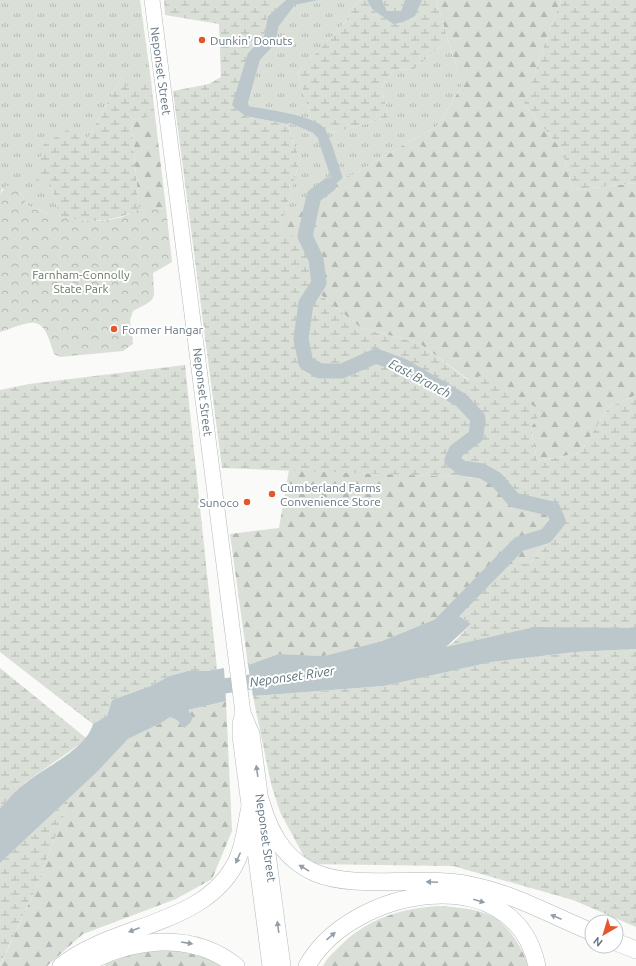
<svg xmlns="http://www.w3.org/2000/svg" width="636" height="966" viewBox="0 0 636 966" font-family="Ubuntu,sans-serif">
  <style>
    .grass { fill: url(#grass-tufts) }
    .forest { fill: url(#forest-firs) }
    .wetland { fill: url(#wetland-marsh) }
    .park { fill: url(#park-crowns) }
    .water { fill: #bbc7cb }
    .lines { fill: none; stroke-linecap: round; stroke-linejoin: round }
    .river { stroke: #bbc7cb; stroke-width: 15 }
    .major-casing { stroke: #b5babe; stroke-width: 16 }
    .highway-casing { stroke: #b4b9bd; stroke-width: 18 }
    .major { stroke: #fff; stroke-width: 15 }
    .highway { stroke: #fff; stroke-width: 17 }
    .oneway { fill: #939fa8 }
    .poi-dot { fill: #e4572e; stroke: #fff; stroke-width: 1.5 }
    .labels { text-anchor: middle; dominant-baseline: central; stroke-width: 4; stroke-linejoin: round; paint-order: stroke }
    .poi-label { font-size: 12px; fill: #657683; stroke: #fff; text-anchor: start }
    .street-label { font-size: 12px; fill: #657683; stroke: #fff }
    .park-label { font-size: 12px; fill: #687a64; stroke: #fff }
    .water-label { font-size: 13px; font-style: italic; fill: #60757c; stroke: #fff }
  </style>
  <defs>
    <pattern id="grass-tufts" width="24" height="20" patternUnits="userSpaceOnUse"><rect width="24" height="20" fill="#dadfd7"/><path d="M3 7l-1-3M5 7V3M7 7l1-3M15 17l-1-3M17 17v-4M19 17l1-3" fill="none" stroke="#b4b9b4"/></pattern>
    <pattern id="forest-firs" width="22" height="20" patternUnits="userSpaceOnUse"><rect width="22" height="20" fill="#dadfd7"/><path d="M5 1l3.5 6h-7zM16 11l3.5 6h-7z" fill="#b4b9b4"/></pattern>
    <pattern id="wetland-marsh" width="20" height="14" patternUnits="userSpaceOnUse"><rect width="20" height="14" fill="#dadfd7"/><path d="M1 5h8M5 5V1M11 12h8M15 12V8" fill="none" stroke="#b4b9b4"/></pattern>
    <pattern id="park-crowns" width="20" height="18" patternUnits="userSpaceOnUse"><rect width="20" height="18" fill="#dadfd7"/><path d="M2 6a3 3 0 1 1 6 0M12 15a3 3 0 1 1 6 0" fill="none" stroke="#b4b9b4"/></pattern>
  </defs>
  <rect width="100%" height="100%" fill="#fafaf8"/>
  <g class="grass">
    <path d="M 0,0 L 140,0 L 151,80 L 126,87 L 121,78 L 88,138 L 51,185 L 60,217 L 28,206 L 19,190 L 2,189 L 0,194 Z"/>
    <path d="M 319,0 L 363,0 L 356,3 L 346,21 L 298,72 L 311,120 L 249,106 L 248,103 L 260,60 L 275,44 L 279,26 L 295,5 Z"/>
    <path d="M 448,40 L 462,86 L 437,126 L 352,175 L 343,178 L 324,129 L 336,132 L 389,117 L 381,88 L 394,69 L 413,70 Z"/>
    <path d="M 290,123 L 313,133 L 319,138 L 319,143 L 331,178 L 310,196 L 310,200 L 285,211 L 300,160 L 287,124 Z"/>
  </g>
  <g class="forest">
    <path d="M 436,0 L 561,0 L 549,31 L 524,104 L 562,150 L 573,190 L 636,183 L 636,395 L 609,407 L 580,453 L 537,461 L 531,427 L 543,411 L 469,380 L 419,343 L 361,328 L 322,296 L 321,267 L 280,229 L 285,211 L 326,192 L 343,178 L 352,175 L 437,126 L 462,86 Z"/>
    <path d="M 155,116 L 166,208 L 139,210 L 131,120 Z"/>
    <path d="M 289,470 L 486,478 L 504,495 L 547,512 C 550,523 548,532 549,543 L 529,564 L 500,564 L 453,612 L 382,641 L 324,656 L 279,654 L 248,665 L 230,534 L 279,528 Z"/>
    <path d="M 226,701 L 232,831 L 212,879 L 176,899 L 83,934 L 47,966 L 0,966 L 35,890 L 71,796 L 99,770 L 128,739 L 161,723 L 170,717 L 177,720 L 184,728 L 188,710 Z"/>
    <path d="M 437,906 C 454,907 471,908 487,914 C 506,921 523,947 528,966 L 323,966 C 327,958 333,953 339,947 C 367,919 398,909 437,906 Z"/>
    <path d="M 179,949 L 215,961 L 221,966 L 106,966 L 105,964 L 142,951 Z"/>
  </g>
  <g class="wetland">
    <path d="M 164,0 L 286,0 L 268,16 L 264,36 L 248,53 L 245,116 L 287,124 L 300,160 L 280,229 L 299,240 L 321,267 L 322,296 L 361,328 L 419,343 L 468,380 L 480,376 L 543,411 L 531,427 L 537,461 L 580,453 L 609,407 L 636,395 L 636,641 L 430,657 L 454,642 L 471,624 L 453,612 L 500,564 L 529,564 L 549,543 L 542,535 C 550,527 550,523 547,512 L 504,495 L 486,478 L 222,468 L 173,91 L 209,84 L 221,77 L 219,24 L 165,15 Z"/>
    <path d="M 363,0 L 367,0 L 372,9 L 393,24 L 422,0 L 436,0 L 448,40 L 413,70 L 394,69 L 381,88 L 389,117 L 336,132 L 324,129 L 311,120 L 298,72 L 346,21 L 356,3 Z"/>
    <path d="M 382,0 L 405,0 L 401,11 L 387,11 Z"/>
    <path d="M 561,0 L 636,0 L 636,183 L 573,190 L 562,150 L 524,104 L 549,31 Z"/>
    <path d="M 121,78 L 126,86 L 151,80 L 155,116 L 131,120 L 139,210 C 110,222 91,224 60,217 L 51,185 L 36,181 L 43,145 L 67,130 L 88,138 Z"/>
    <path d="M 185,365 L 217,669 L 207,671 L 188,671 L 169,676 L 153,685 L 112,700 L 107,716 L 93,724 L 0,652 L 0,390 L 29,384 Z"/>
    <path d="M 636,649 L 636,927 L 573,900 L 453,866 L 308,864 L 280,812 L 271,784 L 253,696 L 384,686 L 490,662 L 575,652 Z"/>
    <path d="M 0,668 L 86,738 L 80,744 L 26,782 L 0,808 Z"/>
    <path d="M 71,796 L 35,890 L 0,965 L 0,863 Z"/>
  </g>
  <path class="park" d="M 7,185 L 19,190 L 28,206 C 58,217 86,226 118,218 C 125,217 131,212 138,210 C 147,208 157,209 166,208 L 172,262 L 153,273 C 154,301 159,298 133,311 L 130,320 L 133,344 L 123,351 L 60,357 L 54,354 C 42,313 36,320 0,332 L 0,194 Z"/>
  <g class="water">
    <path d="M 286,0 L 319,0 L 295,5 L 279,26 L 275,44 L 260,60 L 248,103 L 249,106 C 266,110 315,115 325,129 C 332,141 338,165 343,178 L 326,192 L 310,200 L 310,196 L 331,178 L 319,143 L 318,138 L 313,133 L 290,123 L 287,124 L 245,116 L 232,105 L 248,53 L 264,36 L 268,16 Z"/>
    <path d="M 367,0 L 382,0 L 387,11 L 401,11 L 405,0 L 422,0 L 415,16 L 403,22 L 393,24 L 372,9 Z"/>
    <path d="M 453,612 L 471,624 L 446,647 L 535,627 L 636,628 L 636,649 L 575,652 L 491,662 L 384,686 L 253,696 L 248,665 L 279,654 L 324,656 L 382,641 Z"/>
    <path d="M 224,668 L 226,701 L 188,710 L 193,717 L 190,723 L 184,728 L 177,720 L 170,717 L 161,723 L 128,739 L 99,770 L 0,863 L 0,808 C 9,799 17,789 27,782 C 47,766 86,749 93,724 L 107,716 L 112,700 L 153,685 L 169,676 L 188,671 L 207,671 Z"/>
  </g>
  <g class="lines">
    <g class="river">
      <path d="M 329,185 L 314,196 L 305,236 L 316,259 L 319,283 L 306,303 L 301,339 L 306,363 L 320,371 L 342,371 L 376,356 L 403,366 L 461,400 L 478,418 L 476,436 L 456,451 L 452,460 L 462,468 L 482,471 L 496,479 L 514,500 L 553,509 L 558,521 L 546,536 L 519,544 L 439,626"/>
      <path d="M 205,689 L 270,679"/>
    </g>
    <defs>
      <g id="major">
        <path d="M 152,0 L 243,713 L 240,724 L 240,736 L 270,966"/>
        <path d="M 243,713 L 252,734 L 283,966"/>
      </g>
      <g id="highway">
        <path d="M 261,802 C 293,916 384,869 470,885 C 512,893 553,916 592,932"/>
        <path d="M 616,942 L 636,950"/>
        <path d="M 61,966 C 114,923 209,926 238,858 C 245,842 246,824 250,807"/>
        <path d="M 82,966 C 130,938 191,930 236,966"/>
        <path d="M 307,966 C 350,888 514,856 537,966"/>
      </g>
    </defs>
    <use href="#major" class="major-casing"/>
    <use href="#highway" class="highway-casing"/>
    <use href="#major" class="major"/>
    <use href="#highway" class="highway"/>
  </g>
  <defs><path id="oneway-solid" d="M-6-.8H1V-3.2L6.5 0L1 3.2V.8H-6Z"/></defs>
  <g class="oneway">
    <use href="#oneway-solid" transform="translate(257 771) rotate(-98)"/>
    <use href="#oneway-solid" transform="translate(238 858) rotate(114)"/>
    <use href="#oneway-solid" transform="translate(304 868) rotate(-149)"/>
    <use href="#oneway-solid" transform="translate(432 882) rotate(-178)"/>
    <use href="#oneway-solid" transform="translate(479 901) rotate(16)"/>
    <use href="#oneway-solid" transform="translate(556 917) rotate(-157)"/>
    <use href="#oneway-solid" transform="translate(278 927) rotate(-98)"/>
    <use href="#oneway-solid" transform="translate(134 930) rotate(159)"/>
    <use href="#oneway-solid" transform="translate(331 936) rotate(-41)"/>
    <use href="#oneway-solid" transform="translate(187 943) rotate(9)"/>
  </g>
  <g class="poi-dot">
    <circle cx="202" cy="40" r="4"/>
    <circle cx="114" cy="329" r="4"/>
    <circle cx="272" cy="494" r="4"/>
    <circle cx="247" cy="502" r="4"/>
  </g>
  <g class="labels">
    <g class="poi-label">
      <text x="210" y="40">Dunkin' Donuts</text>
      <text x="122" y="329">Former Hangar</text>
      <text x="280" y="487">Cumberland Farms<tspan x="280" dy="14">Convenience Store</tspan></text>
      <text x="239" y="502" text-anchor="end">Sunoco</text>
    </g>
    <g class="street-label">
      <text transform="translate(161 71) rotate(82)">Neponset Street</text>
      <text transform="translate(203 392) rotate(83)">Neponset Street</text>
      <text transform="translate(266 838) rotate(82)">Neponset Street</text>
    </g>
    <g class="park-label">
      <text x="81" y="274">Farnham-Connolly<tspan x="81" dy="14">State Park</tspan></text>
    </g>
    <g class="water-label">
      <text transform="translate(420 378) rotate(28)">East Branch</text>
      <text transform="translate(292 676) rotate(-8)">Neponset River</text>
    </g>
  </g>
  <g transform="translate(604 934) rotate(218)"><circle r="19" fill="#ffffff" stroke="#c1c8cd"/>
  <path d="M0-3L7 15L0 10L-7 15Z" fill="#e4572e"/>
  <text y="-6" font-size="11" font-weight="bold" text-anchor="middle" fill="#657683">N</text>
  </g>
</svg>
